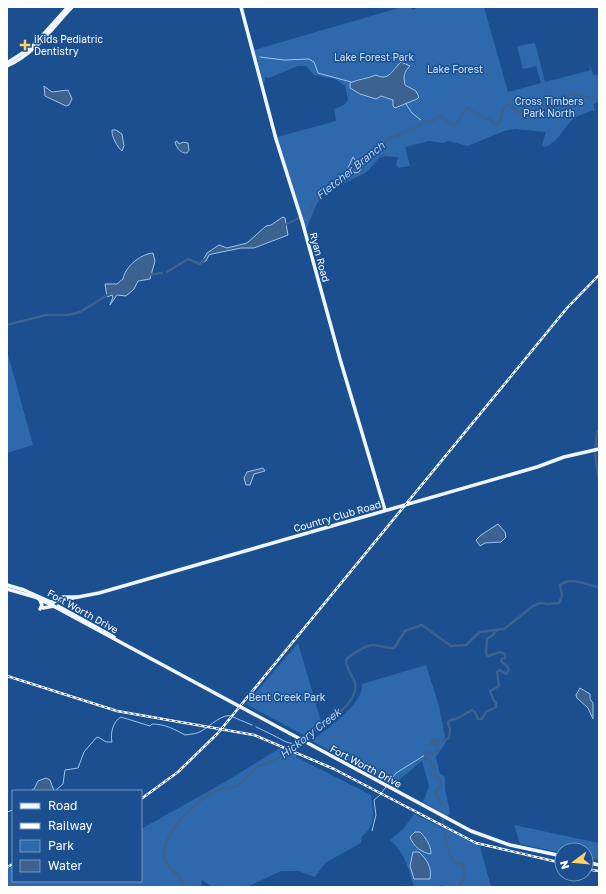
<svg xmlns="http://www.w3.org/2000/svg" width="606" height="894" viewBox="0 0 606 894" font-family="'Golos Text',sans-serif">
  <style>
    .green { fill: #2e69ad }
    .water { fill: #3c6290; stroke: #9cc4f0 }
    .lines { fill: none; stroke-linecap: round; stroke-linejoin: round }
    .stream { stroke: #9cc4f0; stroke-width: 1 }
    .river { stroke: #3c6290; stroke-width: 2.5 }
    .major { stroke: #f0f6ff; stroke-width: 3.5 }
    .rail-casing { stroke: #fff; stroke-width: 2.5 }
    .rail { stroke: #1b4f8f; stroke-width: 1; stroke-dasharray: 3; stroke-linecap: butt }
    .poi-dot { fill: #ffd166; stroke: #1b4f8f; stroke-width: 1.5 }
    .labels { text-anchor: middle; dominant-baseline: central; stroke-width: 3; stroke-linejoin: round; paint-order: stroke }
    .poi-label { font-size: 10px; fill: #fff; stroke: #1b4f8f; text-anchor: start }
    .park-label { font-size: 10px; fill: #cfe3fa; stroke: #1b4f8f }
    .street-label { font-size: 10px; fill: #fff; stroke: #1b4f8f }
    .water-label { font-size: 11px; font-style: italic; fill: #b5d3f5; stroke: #1b4f8f }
  </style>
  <rect width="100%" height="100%" fill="#1b4f8f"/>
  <g class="green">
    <path d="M 402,7 L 411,7 L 412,10 L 420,7 L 484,7 L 508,92 L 541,83 L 536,66 L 523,69 L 517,46 L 535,43 L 545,82 L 588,71 L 590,70 L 589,64 L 594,75 L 599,74 L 599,102 L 593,104 L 595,110 C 585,113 576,116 569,123 C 560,133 558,143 544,147 L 542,145 L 546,132 L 515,129 L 504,131 L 468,146 L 448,141 L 443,143 L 429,141 L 405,147 L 410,166 C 406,167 403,166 399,168 L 396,165 L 398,157 L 385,156 L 379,158 L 367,172 L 324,193 L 316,205 L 306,230 L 277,137 L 336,121 L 334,109 L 344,105 L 348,100 L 345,86 L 335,79 L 314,75 L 306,66 L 298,66 L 269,78 L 265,77 L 264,84 L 254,50 Z"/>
    <path d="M 7,351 L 33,445 L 7,453 Z"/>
    <path d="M 298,643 L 322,725 L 305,736 L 246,704 Z"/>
    <path d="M 426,665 L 439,706 L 446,742 L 436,757 L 440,774 L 445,777 L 445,789 L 450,813 L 447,816 L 423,802 L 429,786 L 422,761 L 394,784 L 312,741 C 325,730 365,703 362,684 Z"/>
    <path d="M 282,747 L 297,754 L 296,757 L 371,795 C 373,812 377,825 362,836 L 361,843 L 325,863 L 315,877 L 298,871 L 281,871 L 247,887 L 213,887 L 202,880 L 201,887 L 7,887 L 7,867 L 13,864 L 13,881 L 141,881 L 141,829 L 225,782 Z"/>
    <path d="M 414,814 L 480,846 L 491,887 L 444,887 L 443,885 L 436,887 L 414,887 C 409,869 405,853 390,840 L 404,828 Z"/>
    <path d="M 514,825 L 599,843 L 599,860 L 586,858 L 586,850 L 562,850 L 562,853 L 520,844 Z"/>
  </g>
  <g class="water">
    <path d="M 401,62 L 410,66 C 404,72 403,76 405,85 L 416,91 L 419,97 L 417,99 L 395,108 L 393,106 L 393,100 L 381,96 L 376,99 L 360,94 L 350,88 L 350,83 C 358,79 367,79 376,75 C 389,82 393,69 401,62 Z"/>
    <path d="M 44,86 L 52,92 L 68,90 L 72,99 L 69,105 L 66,106 L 45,96 Z"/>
    <path d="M 112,130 L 116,130 L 122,134 L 124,146 L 122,151 C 118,148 111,136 112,130 Z"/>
    <path d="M 177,141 L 179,144 L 183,142 L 188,143 L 189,150 L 187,153 C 182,154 176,148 175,142 Z"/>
    <path d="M 353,157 L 361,168 L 359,172 L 355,173 L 348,168 Z"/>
    <path d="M 283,217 L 285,218 L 288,235 L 254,248 L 241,248 L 212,254 L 209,255 L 206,261 L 202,262 L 207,253 L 219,245 L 227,248 L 247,243 L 266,226 L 271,225 Z"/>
    <path d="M 153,253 L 155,261 L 150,279 L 138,281 L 134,289 L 126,296 L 117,295 L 110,305 L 113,297 L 112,295 L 107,297 L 105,284 L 117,284 L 123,279 C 125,267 140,254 153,253 Z"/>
    <path d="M 263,468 L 265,471 L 254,474 L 250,485 L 246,485 L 244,478 L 247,472 Z"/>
    <path d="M 498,524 L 505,532 L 506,537 L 501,542 L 485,543 L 480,546 L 476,540 L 481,535 Z"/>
    <path d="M 580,688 L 590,694 L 590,699 L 593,703 L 593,719 L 588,708 L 577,698 L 576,695 Z"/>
    <path d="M 46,778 L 50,780 L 54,791 L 30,791 L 34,789 L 38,781 Z"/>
    <path d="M 415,832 L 420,832 C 426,838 431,845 431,854 C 422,853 413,846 410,837 Z"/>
    <path d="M 413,852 L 419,852 C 427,860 432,867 430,879 L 414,879 L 410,866 Z"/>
  </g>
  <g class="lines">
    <g class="stream">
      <path d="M 260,57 L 284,60 L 309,59 L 314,62 L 318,73 L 351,82"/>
      <path d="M 406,104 L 412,113 L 422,121"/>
      <path d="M 233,717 L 252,725"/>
      <path d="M 256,727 C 265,731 275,736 284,741 C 288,743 292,743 296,745"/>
      <path d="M 55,791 L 63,784 L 65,770 L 78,768 L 84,752 L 96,738 L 98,737 L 106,742 L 112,742 C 110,734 113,721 121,717 L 150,726 L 152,724 C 165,724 174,729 185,735 C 191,734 198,734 203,730 C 210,726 223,713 231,716"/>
      <path d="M 7,812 L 13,810"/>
      <path d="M 372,831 L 376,815 L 374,800 L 380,795 L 396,773 L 425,755"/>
    </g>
    <g class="river">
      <path d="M 355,164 L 387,140 L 419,126 L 422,121 L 431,122 L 440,116 L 454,126 L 467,108 L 487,119 L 489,118 L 494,125 L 499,123 L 503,109 L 509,104 L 517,112 C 537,112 556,108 570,94 C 581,94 587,99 599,99"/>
      <path d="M 304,215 L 309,211 L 316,196 L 342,175 L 348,174 L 352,171"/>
      <path d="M 285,225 L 299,218"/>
      <path d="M 167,272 L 188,259 L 200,264 L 205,259"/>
      <path d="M 148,275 L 162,273"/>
      <path d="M 7,325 L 46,315 L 68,315 L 80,312 L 109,294"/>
      <path d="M 599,430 L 597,432 L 595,454 L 599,482"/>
      <path d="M 183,887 C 183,871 158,868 165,846 C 170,827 198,800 215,791 C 223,787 232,789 239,785 C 245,781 248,774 254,770 C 263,763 275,761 284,755 C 293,749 301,741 310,734 C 325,722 349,711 355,691 C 358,679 346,672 346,660 C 350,655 366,645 373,645 C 380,645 387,649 394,648 L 405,631 L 422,625 L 451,646 L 466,645 L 480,632 L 504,629 L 533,606 L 540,603 L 548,604 L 559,603 L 562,596 L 560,585 C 572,576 585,585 599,587"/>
      <path d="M 458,887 C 464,882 467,871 462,864 L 453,862 L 446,844 L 440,801 L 435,792 L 441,786 L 441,779 L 432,775 L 433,767 L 431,761 L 426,760 L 425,756 L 427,752 L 434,753 L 438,750 L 437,745 L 431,744 L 432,740 L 446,740 L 449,738 L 450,729 L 448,723 L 450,720 L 456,719 L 472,710 L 475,712 L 478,719 L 482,719 L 486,712 L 496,707 L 496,703 L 493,699 L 490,691 L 499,686 L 497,672 L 500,670 L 506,674 L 509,670 L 507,666 L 501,661 L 502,659 L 505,658 L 505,654 L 500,652 L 488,656 L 486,654 L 487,639 L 493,635 L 496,631"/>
    </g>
    <g class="major">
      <path d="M 241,7 L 276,139 L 302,221 L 340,359 L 385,510"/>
      <path d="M 7,63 L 32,47 L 68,7"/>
      <path d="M 7,66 C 35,54 52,28 72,7"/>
      <path d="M 7,585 L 24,590 L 53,603"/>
      <path d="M 7,589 L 35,597 L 57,608 L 471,831 L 510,845 L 562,856"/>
      <path d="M 40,600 L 42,605 L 40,609"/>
      <path d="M 52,602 L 99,593 L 537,467 L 564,457 L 599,449"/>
      <path d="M 52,602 L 63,597 L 78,597"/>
      <path d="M 58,606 L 114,637"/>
      <path d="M 43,608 L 54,606"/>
      <path d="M 586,862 L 599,865"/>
    </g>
    <defs>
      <g id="rail">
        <path d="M 7,676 L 117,711 L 254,735 L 334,769 L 476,843 L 562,863"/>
        <path d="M 141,799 L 178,772 L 218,733 L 567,308 L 599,275"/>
        <path d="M 7,867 L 13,864"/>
        <path d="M 586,869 L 599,871"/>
      </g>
    </defs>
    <use href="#rail" class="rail-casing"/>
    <use href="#rail" class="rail"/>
  </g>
  <path class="poi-dot" d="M23 39h4v4h4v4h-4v4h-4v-4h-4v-4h4z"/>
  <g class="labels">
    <g class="poi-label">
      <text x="34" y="39">iKids Pediatric<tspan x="34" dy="12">Dentistry</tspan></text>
    </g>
    <g class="park-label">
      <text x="374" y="57">Lake Forest Park</text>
      <text x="455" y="69">Lake Forest</text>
      <text x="549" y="101">Cross Timbers<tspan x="549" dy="12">Park North</tspan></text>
      <text x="287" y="697">Bent Creek Park</text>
    </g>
    <g class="street-label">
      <text transform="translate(320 257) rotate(75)">Ryan Road</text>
      <text transform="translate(337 516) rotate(-16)">Country Club Road</text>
      <text transform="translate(83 611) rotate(29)">Fort Worth Drive</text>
      <text transform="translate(366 766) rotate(28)">Fort Worth Drive</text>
    </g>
    <g class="water-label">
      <text transform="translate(350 170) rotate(-39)">Fletcher Branch</text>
      <text transform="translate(310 733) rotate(-38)">Hickory Creek</text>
    </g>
  </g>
  <rect width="606" height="894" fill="none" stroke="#ffffff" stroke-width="16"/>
  <rect x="12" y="790" width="130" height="92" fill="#1b4f8f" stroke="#7695bc"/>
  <rect x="20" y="803" width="20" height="6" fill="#f0f6ff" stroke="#7695bc"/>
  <text x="48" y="810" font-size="12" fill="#ffffff">Road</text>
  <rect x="20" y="823" width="20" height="6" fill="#ffffff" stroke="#7695bc"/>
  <text x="48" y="830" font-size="12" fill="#ffffff">Railway</text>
  <rect x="20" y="840" width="20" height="12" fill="#2e69ad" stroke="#7695bc"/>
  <text x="48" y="850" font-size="12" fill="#ffffff">Park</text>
  <rect x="20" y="860" width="20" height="12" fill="#3c6290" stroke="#7695bc"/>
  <text x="48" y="870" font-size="12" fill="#ffffff">Water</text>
  <g transform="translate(574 862) rotate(254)"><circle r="19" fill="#1b4f8f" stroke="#7695bc"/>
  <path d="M0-3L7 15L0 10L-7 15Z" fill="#ffd166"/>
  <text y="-6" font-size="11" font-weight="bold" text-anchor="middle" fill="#ffffff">N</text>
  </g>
</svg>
